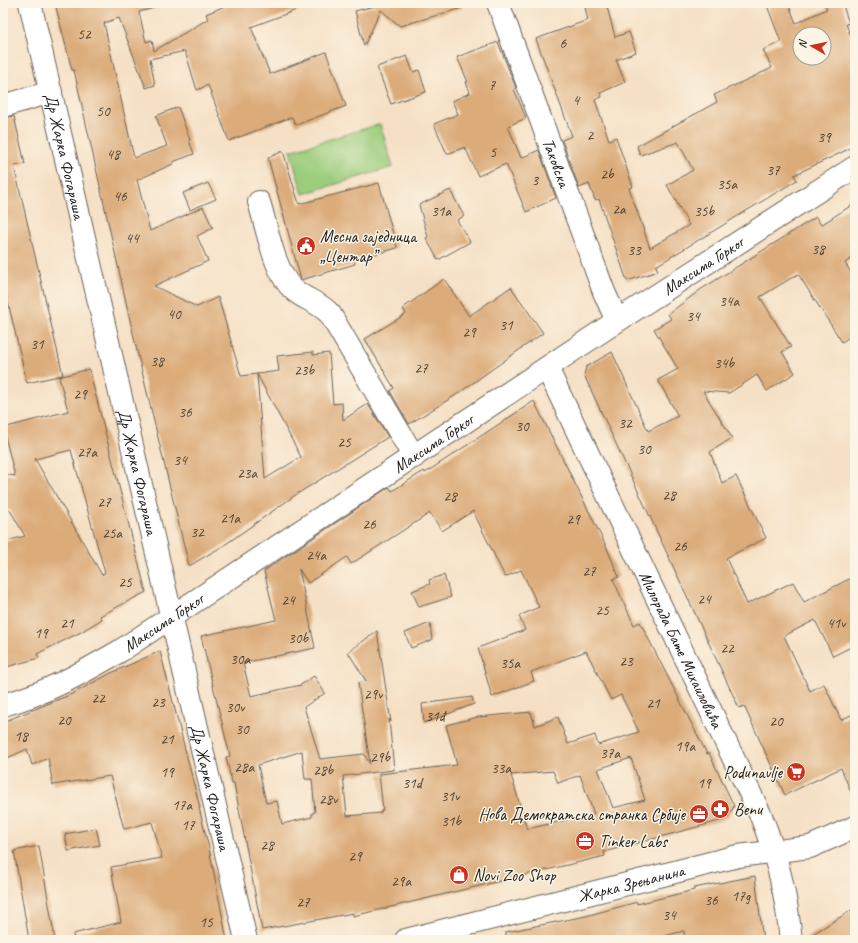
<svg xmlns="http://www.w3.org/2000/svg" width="858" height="943" viewBox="0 0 858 943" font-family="Caveat,sans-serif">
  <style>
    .green { fill: #9bcd7d; stroke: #5c744c }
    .building { fill: #dbab79; fill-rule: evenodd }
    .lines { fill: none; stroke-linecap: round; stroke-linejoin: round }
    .minor-casing { stroke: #686157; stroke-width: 24 }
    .tertiary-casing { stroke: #686157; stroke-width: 24 }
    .minor { stroke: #fff; stroke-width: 22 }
    .tertiary { stroke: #fff; stroke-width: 22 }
    .labels { text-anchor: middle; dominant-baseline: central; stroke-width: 3; stroke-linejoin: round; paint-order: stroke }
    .number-label { font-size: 15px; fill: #4c4033 }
    .street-label { font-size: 17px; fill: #1c1c1c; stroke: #fcf5e5 }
    .poi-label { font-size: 17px; fill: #1c1c1c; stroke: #fcf5e5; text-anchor: start }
  </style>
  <rect width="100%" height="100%" fill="#fcf5e5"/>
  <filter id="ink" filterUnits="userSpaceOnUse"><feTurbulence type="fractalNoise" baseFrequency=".025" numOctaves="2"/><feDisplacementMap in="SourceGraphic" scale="8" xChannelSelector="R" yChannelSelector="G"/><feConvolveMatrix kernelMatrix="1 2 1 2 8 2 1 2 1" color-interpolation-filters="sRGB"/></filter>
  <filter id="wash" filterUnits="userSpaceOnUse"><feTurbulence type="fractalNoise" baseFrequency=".012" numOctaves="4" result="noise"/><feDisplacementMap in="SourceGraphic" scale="16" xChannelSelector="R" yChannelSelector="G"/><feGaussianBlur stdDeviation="0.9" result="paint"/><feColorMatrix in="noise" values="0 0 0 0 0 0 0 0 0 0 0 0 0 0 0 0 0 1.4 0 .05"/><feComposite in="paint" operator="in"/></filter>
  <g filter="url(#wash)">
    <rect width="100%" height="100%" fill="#f5e0c5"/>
    <path class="green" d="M 380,124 L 393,167 L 303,194 L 290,151 Z"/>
    <g id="blocks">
      <g class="building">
        <path d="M 55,3 L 154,3 L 154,8 L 139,12 L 146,42 L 152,40 L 154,51 L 208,19 L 206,14 L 232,3 L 310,3 L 310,5 L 251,27 L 270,74 L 326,52 L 346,106 L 296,125 L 292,117 L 229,141 L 208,85 L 197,90 L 185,51 L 150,59 L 155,85 L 146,88 L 119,18 L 104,23 L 134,158 L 167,146 L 156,116 L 178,107 L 190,140 L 189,140 L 194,154 L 173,162 L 173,164 L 137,180 L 150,231 L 203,207 L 213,228 L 197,236 L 208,261 L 154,286 L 197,307 L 218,297 L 241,376 L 257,374 L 265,479 L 301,457 L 257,374 L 279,371 L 277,356 L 313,352 L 313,355 L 329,353 L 333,404 L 342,403 L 343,420 L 368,404 L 388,437 L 297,494 L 223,546 L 189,566 L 137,351 L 74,70 L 72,70 Z"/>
        <path d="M 371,3 L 462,3 L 462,8 L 400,26 L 381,10 L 364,46 L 355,11 L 375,6 Z"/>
        <path d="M 584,3 L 606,3 L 615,37 L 629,32 L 636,52 L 616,60 L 625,82 L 600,93 L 602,97 L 595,100 L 609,140 L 616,137 L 633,187 L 629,188 L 650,248 L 689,225 L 667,185 L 693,170 L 678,142 L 640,155 L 637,146 L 717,102 L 714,95 L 772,68 L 763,50 L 781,42 L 766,3 L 788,3 L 796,23 L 827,9 L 824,3 L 842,3 L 849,23 L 846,24 L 855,47 L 855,146 L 794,175 L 797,180 L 656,266 L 658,271 L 627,281 L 599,199 L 595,200 L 589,184 L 579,188 L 562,140 L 572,136 L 536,39 L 588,20 ZM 800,34 L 824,34 L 824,58 L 800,58 Z"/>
        <path d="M 498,42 L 516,88 L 514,89 L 526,118 L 508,126 L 521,158 L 539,150 L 556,198 L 526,212 L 506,164 L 478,176 L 465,147 L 447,154 L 434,124 L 458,114 L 452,101 L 470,93 L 466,82 L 468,82 L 457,57 Z"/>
        <path d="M 407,56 L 413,72 L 419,70 L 426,92 L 391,104 L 377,67 Z"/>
        <path d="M 14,116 L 25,164 L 14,166 L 63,375 L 27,383 L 3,281 L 3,118 Z"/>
        <path d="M 283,151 L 299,204 L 379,183 L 397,248 L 354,260 L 355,264 L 301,280 L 268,158 Z"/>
        <path d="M 208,183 L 216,199 L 190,210 L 183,193 Z"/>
        <path d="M 450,190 L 464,216 L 457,220 L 470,242 L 438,260 L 426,238 L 428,237 L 419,205 Z"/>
        <path d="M 855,203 L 855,256 L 845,263 L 855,279 L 855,333 L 842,342 L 798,274 L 760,297 L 791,347 L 782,352 L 795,373 L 767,391 L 757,375 L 729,393 L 703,391 L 732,438 L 710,452 L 722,483 L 736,476 L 766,538 L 726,558 L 747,604 L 793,582 L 804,602 L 855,576 L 855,645 L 833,656 L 815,620 L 784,636 L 810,691 L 824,684 L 841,720 L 855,713 L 855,802 L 841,768 L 785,795 L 744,706 L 739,708 L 584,375 L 586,367 L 612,352 L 648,431 L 678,416 L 658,380 L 678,369 L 654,329 L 671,319 L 668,314 L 700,290 L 816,217 L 821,225 Z"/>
        <path d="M 444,279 L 469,316 L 511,287 L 543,333 L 456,395 L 409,424 L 390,391 L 394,388 L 365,339 L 406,314 L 403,308 Z"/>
        <path d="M 89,369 L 146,592 L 100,616 L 102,619 L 81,632 L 37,654 L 39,658 L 3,668 L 3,542 L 25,536 L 10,510 L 3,509 L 3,474 L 15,476 L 3,428 L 68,411 L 59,377 ZM 71,450 L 105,573 L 102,575 L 35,459 Z"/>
        <path d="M 534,401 L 606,546 L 619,577 L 613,579 L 634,625 L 640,622 L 707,754 L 709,753 L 734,806 L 728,817 L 723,820 L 604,852 L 605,856 L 353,916 L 353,913 L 262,930 L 234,783 L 232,783 L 226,757 L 230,756 L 201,636 L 276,620 L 264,571 L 389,487 L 392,491 L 424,471 L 425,473 ZM 473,511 L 505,577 L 521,570 L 539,607 L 519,616 L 525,630 L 478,648 L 492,697 L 534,681 L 531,672 L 586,651 L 611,700 L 621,695 L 639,732 L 598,745 L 595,735 L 568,744 L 558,717 L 535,726 L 531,712 L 478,717 L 446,725 L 457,765 L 379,774 L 383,810 L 381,811 L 381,813 L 347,816 L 343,776 L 394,770 L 389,719 L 391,722 L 377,631 L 348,652 L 366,681 L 358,683 L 370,764 L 364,754 L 320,759 L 304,707 L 325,693 L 314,676 L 301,685 L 251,696 L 243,663 L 315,648 L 299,569 L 308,583 L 347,557 L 351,564 L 430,513 L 442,531 ZM 302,751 L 305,779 L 312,779 L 315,812 L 312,813 L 312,817 L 282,824 L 277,801 L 266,803 L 258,765 ZM 631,758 L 645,800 L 613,808 L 598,769 ZM 553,771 L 558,783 L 580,775 L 594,814 L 527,829 L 511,775 Z"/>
        <path d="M 444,575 L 451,597 L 419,607 L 412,591 L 430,584 L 429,580 Z"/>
        <path d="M 430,623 L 432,640 L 411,648 L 405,633 Z"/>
        <path d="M 160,651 L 200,808 L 199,808 L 209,848 L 227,940 L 74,940 L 73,934 L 121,922 L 111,867 L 162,858 L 152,822 L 124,829 L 110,776 L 53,785 L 48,758 L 32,765 L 27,749 L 3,760 L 3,722 L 72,694 L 109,674 Z"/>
        <path d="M 472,697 L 474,704 L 424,723 L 422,704 Z"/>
        <path d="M 96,828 L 100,845 L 68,851 L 65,834 Z"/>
        <path d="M 39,846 L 55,940 L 29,940 L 14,851 Z"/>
        <path d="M 755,876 L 763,940 L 685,940 L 684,931 L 648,940 L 506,940 L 506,932 L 586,916 L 637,902 L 637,904 L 694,890 L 694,888 Z"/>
        <path d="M 855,908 L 855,940 L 803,940 Z"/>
      </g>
    </g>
  </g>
  <g filter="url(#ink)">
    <use href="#blocks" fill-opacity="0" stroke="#686157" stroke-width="1"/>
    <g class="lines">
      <defs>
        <g id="minor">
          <path id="s1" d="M 30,3 L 246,940"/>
          <path id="s2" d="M 498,3 L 604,292 L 617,321"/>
          <path d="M 3,106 L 51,92"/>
          <path d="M 259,202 C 267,227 274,273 294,290 C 305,300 318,301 330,314 L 414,457"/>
          <path id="s3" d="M 547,368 L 761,816 C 778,859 786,894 791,940"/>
          <path id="s4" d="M 3,705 C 45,694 82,673 120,651 L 617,321 L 855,167"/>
        </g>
        <g id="tertiary">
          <path id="s5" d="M 406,940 L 738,856 L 810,847 L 855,827"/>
        </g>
      </defs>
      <use href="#minor" class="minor-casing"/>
      <use href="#tertiary" class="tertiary-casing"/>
      <use href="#minor" class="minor"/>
      <use href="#tertiary" class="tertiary"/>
    </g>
  </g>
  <defs>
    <symbol id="civic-disc" viewBox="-11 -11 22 22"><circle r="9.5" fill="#c8321e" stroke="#fcf5e5"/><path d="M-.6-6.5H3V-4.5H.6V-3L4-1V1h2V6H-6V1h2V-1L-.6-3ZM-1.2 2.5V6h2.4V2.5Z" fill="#fff"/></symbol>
    <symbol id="supermarket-disc" viewBox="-11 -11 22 22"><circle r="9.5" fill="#c8321e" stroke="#fcf5e5"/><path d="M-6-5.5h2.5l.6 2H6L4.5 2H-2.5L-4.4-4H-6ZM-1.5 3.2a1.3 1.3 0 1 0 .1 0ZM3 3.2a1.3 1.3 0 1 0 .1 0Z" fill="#fff"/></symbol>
    <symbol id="pharmacy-disc" viewBox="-11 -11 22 22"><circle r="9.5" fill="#c8321e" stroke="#fcf5e5"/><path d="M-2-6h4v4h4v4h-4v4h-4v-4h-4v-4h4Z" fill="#fff"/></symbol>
    <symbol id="office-disc" viewBox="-11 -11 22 22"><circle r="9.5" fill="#c8321e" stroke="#fcf5e5"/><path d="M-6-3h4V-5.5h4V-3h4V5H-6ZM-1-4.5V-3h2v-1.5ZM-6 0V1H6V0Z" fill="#fff"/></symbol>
    <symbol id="shop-disc" viewBox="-11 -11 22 22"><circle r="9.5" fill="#c8321e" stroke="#fcf5e5"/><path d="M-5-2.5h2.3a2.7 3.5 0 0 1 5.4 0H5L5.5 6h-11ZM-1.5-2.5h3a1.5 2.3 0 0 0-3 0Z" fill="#fff"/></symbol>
  </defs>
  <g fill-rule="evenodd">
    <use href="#civic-disc" x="295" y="235" width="22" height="22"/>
    <use href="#supermarket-disc" x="785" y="761" width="22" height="22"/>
    <use href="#pharmacy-disc" x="709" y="798" width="22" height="22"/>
    <use href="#office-disc" x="688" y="803" width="22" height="22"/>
    <use href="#office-disc" x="574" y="830" width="22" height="22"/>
    <use href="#shop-disc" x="448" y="864" width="22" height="22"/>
  </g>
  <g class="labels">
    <g class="number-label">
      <text x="84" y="34">52</text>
      <text x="563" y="43">6</text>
      <text x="492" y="85">7</text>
      <text x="576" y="100">4</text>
      <text x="103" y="111">50</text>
      <text x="590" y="135">2</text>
      <text x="824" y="137">39</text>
      <text x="493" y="152">5</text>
      <text x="113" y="154">48</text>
      <text x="773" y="170">37</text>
      <text x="607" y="174">2b</text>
      <text x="535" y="180">3</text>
      <text x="727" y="184">35a</text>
      <text x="120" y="196">46</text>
      <text x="619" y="209">2a</text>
      <text x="441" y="211">31a</text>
      <text x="704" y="211">35b</text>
      <text x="132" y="238">44</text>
      <text x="818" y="249">38</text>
      <text x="634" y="250">33</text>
      <text x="729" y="301">34a</text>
      <text x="174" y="314">40</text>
      <text x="693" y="316">34</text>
      <text x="506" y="325">31</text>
      <text x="469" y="332">29</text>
      <text x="37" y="344">31</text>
      <text x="157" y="361">38</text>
      <text x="724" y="363">34b</text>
      <text x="421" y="368">27</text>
      <text x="304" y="370">23b</text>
      <text x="80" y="394">29</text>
      <text x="185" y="412">36</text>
      <text x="625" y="423">32</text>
      <text x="522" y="426">30</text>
      <text x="344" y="442">25</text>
      <text x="644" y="449">30</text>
      <text x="87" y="452">27a</text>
      <text x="180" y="460">34</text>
      <text x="247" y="473">23a</text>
      <text x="669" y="495">28</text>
      <text x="450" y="496">28</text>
      <text x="104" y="502">27</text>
      <text x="230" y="518">21a</text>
      <text x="573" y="519">29</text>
      <text x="369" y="524">26</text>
      <text x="197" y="532">32</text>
      <text x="112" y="533">25a</text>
      <text x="680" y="546">26</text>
      <text x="316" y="555">24a</text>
      <text x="589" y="571">27</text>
      <text x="125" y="582">25</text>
      <text x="704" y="599">24</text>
      <text x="288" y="600">24</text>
      <text x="602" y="610">25</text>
      <text x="67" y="623">21</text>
      <text x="836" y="623">41v</text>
      <text x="41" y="633">19</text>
      <text x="298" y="638">30b</text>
      <text x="727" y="648">22</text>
      <text x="240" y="659">30a</text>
      <text x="626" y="661">23</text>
      <text x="510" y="663">35a</text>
      <text x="373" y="694">29v</text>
      <text x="98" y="698">22</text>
      <text x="158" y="702">23</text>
      <text x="653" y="703">21</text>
      <text x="235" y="707">30v</text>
      <text x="435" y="716">31đ</text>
      <text x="64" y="720">20</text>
      <text x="776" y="721">20</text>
      <text x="242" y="729">30</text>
      <text x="21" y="736">18</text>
      <text x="167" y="739">21</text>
      <text x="685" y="746">19a</text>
      <text x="610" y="753">37a</text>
      <text x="380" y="757">29b</text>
      <text x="244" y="767">28a</text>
      <text x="501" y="768">33a</text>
      <text x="323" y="770">28b</text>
      <text x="167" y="772">19</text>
      <text x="412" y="783">31d</text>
      <text x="704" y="783">19</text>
      <text x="450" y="796">31v</text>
      <text x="328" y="799">28v</text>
      <text x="182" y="805">17a</text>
      <text x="451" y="821">31b</text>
      <text x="188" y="825">17</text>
      <text x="267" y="845">28</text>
      <text x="355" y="856">29</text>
      <text x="401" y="881">29a</text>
      <text x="741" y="896">17g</text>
      <text x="711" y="900">36</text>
      <text x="303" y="902">27</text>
      <text x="669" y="915">34</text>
      <text x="206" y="922">15</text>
    </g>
    <g class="street-label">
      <text stroke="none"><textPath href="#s1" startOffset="157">Др Жарка Фогараша</textPath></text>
      <text stroke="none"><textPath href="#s2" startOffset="170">Таковска</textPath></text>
      <text stroke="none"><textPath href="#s4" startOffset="828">Максима Горког</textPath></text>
      <text stroke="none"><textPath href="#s4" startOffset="505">Максима Горког</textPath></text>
      <text stroke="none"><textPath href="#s1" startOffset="481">Др Жарка Фогараша</textPath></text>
      <text stroke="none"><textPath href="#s4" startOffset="181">Максима Горког</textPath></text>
      <text stroke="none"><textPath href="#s3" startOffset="312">Милорада Бате Михаиловића</textPath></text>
      <text stroke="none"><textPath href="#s1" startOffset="805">Др Жарка Фогараша</textPath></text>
      <text stroke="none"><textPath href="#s5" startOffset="232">Жарка Зрењанина</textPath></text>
    </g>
    <g class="poi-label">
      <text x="320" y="236">Месна заједница<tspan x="320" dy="20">„Центар”</tspan></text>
      <text x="782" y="772" text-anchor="end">Podunavlje</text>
      <text x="734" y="809">Benu</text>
      <text x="685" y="814" text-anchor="end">Нова Демократска странка Србије</text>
      <text x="599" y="841">Tinker Labs</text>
      <text x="473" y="875">Novi Zoo Shop</text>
    </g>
  </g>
  <rect width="858" height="943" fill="none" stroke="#fcf5e5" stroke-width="16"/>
  <g transform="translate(812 46) rotate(279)"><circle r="19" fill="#fcf5e5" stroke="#a29e95"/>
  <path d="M0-3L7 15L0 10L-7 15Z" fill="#c8321e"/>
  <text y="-6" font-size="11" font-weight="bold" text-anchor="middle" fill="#1c1c1c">N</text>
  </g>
</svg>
